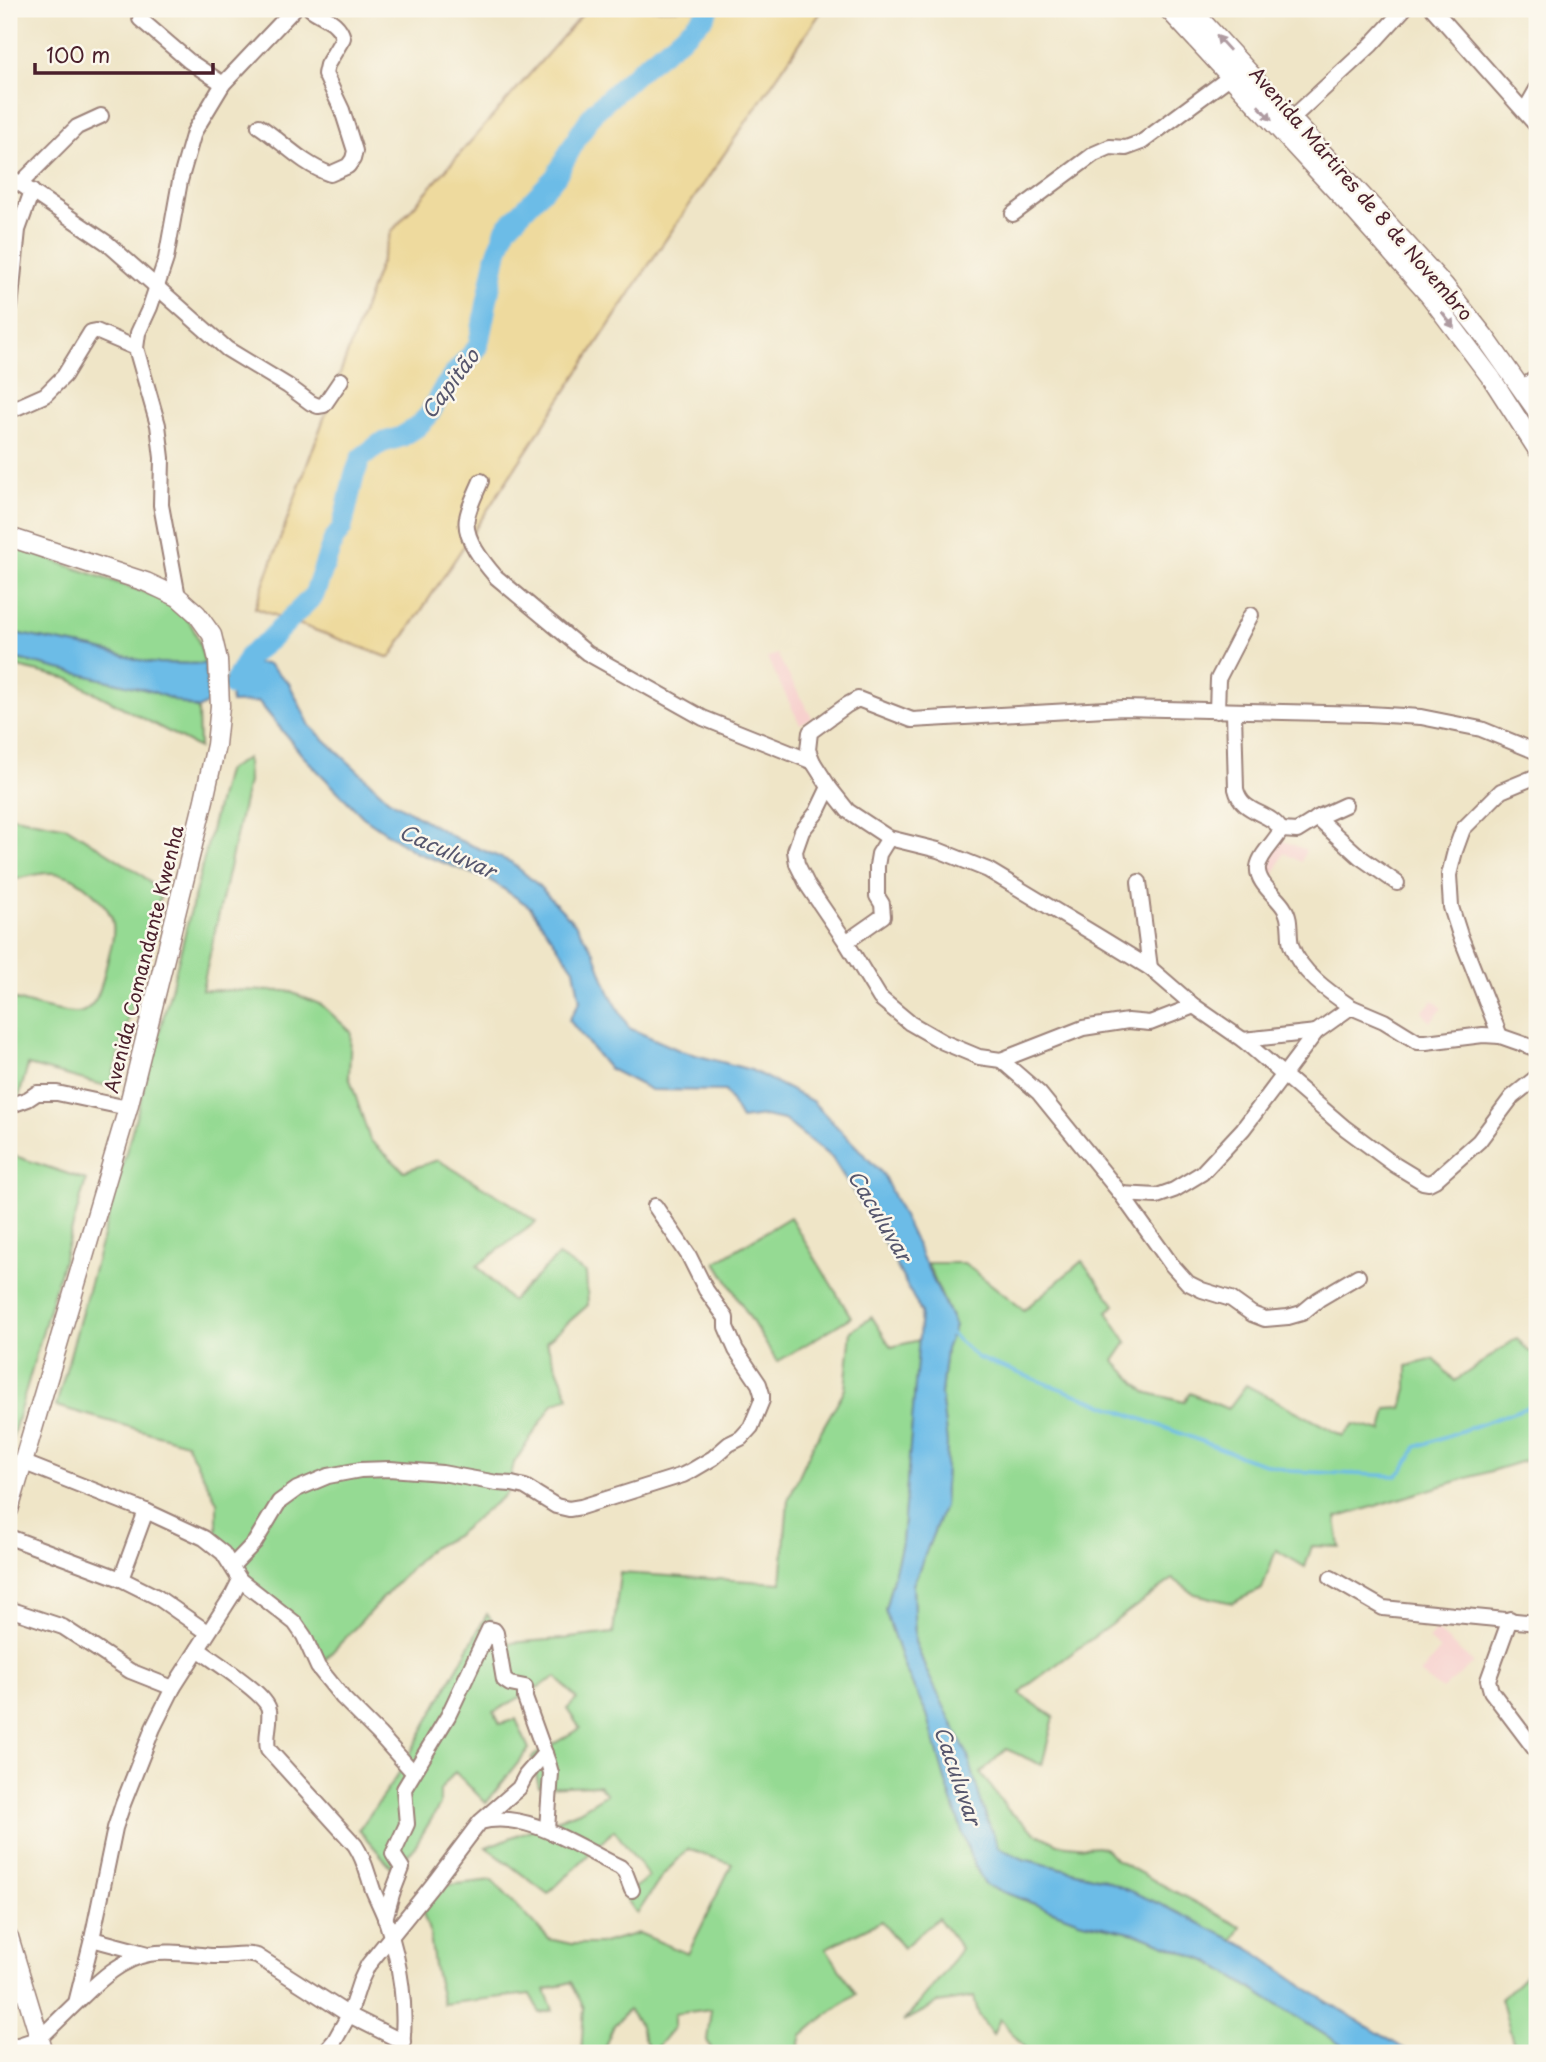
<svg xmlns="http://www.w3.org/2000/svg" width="1546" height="2062" viewBox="0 0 1546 2062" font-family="'Playpen Sans',sans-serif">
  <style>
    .built { fill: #f7d0cd }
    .green { fill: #95da93; stroke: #707c5f; stroke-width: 2 }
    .sand { fill: #eeda9e; stroke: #9c7c64; stroke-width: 2 }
    .water { fill: #6cbce7; stroke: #5b6e89; stroke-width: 2 }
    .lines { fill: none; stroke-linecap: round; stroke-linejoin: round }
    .stream { stroke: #6cbce7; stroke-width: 3.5 }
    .river { stroke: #6cbce7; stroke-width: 21 }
    .minor-casing { stroke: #9c8279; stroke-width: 18 }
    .major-casing { stroke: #9c8279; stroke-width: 21 }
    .minor { stroke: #fff; stroke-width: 14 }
    .major { stroke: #fff; stroke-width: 18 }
    .oneway { fill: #ae9aa0 }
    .labels { text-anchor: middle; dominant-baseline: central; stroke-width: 5; stroke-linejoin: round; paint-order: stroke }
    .street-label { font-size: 19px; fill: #4a1f2b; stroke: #fbf7ec }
    .water-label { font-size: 21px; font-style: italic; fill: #56566d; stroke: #fbf7ec }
  </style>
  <rect width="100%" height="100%" fill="#fbf7ec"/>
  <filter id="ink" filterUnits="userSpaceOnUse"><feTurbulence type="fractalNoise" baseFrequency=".0143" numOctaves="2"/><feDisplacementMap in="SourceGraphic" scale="14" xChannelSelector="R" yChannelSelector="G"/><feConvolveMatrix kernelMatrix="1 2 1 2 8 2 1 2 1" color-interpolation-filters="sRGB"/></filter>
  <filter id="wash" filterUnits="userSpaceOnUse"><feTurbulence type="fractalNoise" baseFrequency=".00686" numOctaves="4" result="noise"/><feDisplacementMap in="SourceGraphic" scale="28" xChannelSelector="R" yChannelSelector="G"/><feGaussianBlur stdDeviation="1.57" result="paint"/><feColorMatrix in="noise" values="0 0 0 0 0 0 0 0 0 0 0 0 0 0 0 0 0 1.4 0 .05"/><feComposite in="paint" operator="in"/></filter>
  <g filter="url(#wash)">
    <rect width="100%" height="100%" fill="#efe5c7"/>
    <g class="built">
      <path d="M 777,654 L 812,718 L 800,724 L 767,658 Z"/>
      <path d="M 1279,839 L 1306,850 L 1301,862 L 1284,853 L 1271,881 L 1262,878 Z"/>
      <path d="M 1433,1000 L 1442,1008 L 1430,1022 L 1422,1012 Z"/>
      <path d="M 1436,1630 L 1473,1663 L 1442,1690 L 1420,1674 L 1440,1650 L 1428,1640 Z"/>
    </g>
    <g class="green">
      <path d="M 9,545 L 158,597 C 190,612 197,631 205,664 L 151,663 L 93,648 L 9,632 Z"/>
      <path d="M 9,657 L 151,691 L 198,709 L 199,748 L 69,679 L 9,665 Z"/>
      <path d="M 247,758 L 248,782 L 202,990 L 288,991 L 322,1005 L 351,1032 L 349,1076 L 370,1140 L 404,1171 L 438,1160 L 510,1203 L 536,1222 L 477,1266 L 511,1301 L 558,1256 L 586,1273 L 588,1305 L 546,1342 L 569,1397 L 553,1404 L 514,1463 L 506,1494 L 455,1536 L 428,1550 L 318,1667 L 304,1636 L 240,1580 L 223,1553 L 217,1536 L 217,1502 L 186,1443 L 56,1406 L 170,993 L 226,771 Z"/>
      <path d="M 9,816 L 67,827 L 142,875 L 161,894 L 110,1087 L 28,1065 L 9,1132 L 9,998 C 23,1002 71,1017 82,1012 C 98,1005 101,986 105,971 C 108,956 115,940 113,924 C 112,913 104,905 97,897 C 66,865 48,871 9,881 Z"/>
      <path d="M 9,1154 L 86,1180 L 9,1449 Z"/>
      <path d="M 790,1217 L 851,1317 L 777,1362 L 716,1262 Z"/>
      <path d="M 1082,1261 L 1115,1305 L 1107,1312 L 1127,1342 L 1114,1361 L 1145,1392 L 1184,1402 L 1190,1393 L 1228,1409 L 1246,1385 L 1343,1436 L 1354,1424 L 1382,1431 L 1387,1409 L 1402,1408 L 1407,1389 L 1407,1366 L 1434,1359 L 1455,1381 L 1517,1338 L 1528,1351 L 1537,1352 L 1537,1457 L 1336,1518 L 1340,1547 L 1312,1546 L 1305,1567 L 1276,1550 L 1262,1589 L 1232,1603 L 1195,1594 L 1173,1579 L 1030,1684 L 1020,1694 L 1054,1717 L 1042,1765 L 1006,1749 L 981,1773 L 1008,1810 L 1037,1834 L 1058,1844 L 1086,1847 L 1098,1846 L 1106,1849 L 1116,1860 L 1241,1927 L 1233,1940 L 1100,1878 L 1023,1859 L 998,1847 L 915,1642 L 913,1585 L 944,1506 L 947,1443 L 941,1394 L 946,1349 L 955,1326 L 927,1263 L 964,1263 L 1024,1310 Z"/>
      <path d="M 872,1317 L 891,1347 L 919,1340 L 902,1543 L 885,1610 L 905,1669 L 927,1714 L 947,1786 L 971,1858 L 985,1885 L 1079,1921 L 1136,1933 L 1209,1962 L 1354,2053 L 1029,2053 L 1000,2019 L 993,2035 L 979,2016 L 974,1997 L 938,2003 L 903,2022 L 942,1976 L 961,1948 L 938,1918 L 903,1948 L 881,1921 L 826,1948 L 856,1994 L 824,2017 L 802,2036 L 797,2053 L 713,2053 L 707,2040 L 711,2009 L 674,2014 L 674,2027 L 652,2053 L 650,2053 L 639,2024 L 628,2010 L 614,2025 L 602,2053 L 581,2053 L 584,2008 L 571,1982 L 545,1990 L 553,2010 L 540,2013 L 530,1994 L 443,2004 L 434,1966 L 430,1934 L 423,1913 L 431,1887 L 492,1880 L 549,1939 L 571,1944 L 599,1944 L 639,1933 L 688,1954 L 732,1864 L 688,1849 L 663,1875 L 637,1914 L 624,1895 L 649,1877 L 614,1830 L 548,1894 L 486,1847 L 579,1811 L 607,1794 L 599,1785 L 539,1787 L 532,1757 L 580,1728 L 567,1709 L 577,1699 L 556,1677 L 494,1712 L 500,1724 L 516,1719 L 529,1749 L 486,1803 L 455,1772 L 440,1790 L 440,1805 L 412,1851 L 392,1868 L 359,1830 L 401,1770 L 487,1614 L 509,1643 L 561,1639 L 613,1633 L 620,1573 L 781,1583 L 788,1500 L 813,1445 L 845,1389 L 851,1331 Z"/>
      <path d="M 1537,1964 L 1537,2053 L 1516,2053 L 1501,1998 Z"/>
    </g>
    <path class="sand" d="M 587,9 L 823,9 L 658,251 L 390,658 L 255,608 L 392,231 Z"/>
    <g class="water">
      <path d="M 9,632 L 93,648 L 151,663 L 205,664 L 208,703 L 198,709 L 151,691 L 9,657 Z"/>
      <path d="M 237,663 L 268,664 L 289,683 L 310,726 L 388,799 L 459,840 L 511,862 L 538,885 L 575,924 L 594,952 L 609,992 L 629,1028 L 681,1051 L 751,1070 L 812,1101 L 883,1174 L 955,1326 L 946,1349 L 941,1394 L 947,1443 L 944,1506 L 913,1585 L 915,1642 L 928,1674 L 967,1753 L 982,1805 L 998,1847 L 1023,1859 L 1100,1878 L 1167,1907 L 1249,1948 L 1318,1996 L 1411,2053 L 1354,2053 L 1209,1962 L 1136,1933 L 1079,1921 L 985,1885 L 971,1858 L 947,1786 L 927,1714 L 905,1669 L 885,1610 L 902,1543 L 921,1312 L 877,1229 L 832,1158 L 784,1120 L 764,1116 L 741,1119 L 725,1091 L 651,1090 L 608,1068 L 569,1020 L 580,1001 L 574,969 L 530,907 L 490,880 L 415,852 L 363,817 L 302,755 L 259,702 L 231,703 L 230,671 Z"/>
    </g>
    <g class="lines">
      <path class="stream" d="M 951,1334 L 978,1358 L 1249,1459 L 1290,1471 L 1397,1476 L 1404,1469 L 1416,1447 L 1537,1404"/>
      <path class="river" d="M 233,686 L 249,656 L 269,640 L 314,595 L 333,541 L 342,528 L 354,476 L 361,458 L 381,443 L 401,437 L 417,427 L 429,415 L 443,389 L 455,373 L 478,347 L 496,257 L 506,228 L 556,176 L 578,136 L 594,112 L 641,69 L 683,36 L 704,17 L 709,9"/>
    </g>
  </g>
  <g filter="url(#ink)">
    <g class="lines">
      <defs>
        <g id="minor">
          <path d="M 1433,9 L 1537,126"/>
          <path d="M 140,19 L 189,61 L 223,84"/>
          <path d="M 1525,110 L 1537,89"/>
          <path d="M 1291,119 L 1371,45 L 1404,9"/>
          <path d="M 259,126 C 283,142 302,164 330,174 L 348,166 L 353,159 L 355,151 L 342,110 L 325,74 L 327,65 L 343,38 C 339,21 323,18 311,9"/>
          <path d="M 10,177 L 107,243 L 227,349 L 288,386 L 311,403 L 318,406 L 324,405 L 341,380"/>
          <path d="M 21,183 L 77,127 L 101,116"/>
          <path d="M 1013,214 L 1094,154 L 1110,147 L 1126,148 L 1142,142 L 1231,76"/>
          <path d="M 10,308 L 18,230 L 32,191"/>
          <path d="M 1522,388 L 1537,377"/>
          <path d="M 9,411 L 45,395 L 64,376 L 91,332 L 96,331 L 136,348"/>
          <path d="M 481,481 C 476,493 469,506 467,518 C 463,538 484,563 496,577 L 587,653 L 703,718 L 813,762"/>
          <path d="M 178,597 L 161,505 L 162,458 L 158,425 L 136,348 L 138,333 L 150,307 L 166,259 L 180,181 L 194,132 L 223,84 L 294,9"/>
          <path d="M 1217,711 L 1218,679 L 1251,615"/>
          <path d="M 1234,712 L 1236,789 C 1242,815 1269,810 1281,830 C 1275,842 1260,854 1258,867 C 1256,883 1277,896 1284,908 C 1292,919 1288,933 1291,945 C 1300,972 1329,992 1351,1007"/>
          <path d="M 1537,752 L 1481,729 L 1421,717 L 1368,714 L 1123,708 L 912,720 L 858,699 L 847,705 L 810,732 L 808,750 L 813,762 L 829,787 L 848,811 L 889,838 L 938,850 L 988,870 L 1096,935 L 1150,968 L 1194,1006 L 1243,1040 L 1345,1128 L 1395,1165 L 1423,1182 L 1429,1183 L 1435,1180 L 1479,1141 L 1512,1097 L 1537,1077"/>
          <path d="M 829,787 L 817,812 L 802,831 L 795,851 L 797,864 L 808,886 L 846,942 L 880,998 L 910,1023 L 943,1042 L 979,1057 L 1001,1060 L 1083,1028 L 1128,1021 L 1150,1023 L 1194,1006"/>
          <path d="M 1317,818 L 1360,857 L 1397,883"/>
          <path d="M 1281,830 L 1297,831 L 1321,816 L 1345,805"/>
          <path d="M 1139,882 L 1150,968"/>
          <path d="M 846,942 L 883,916 L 882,904 L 877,896 L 877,866 L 879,854 L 889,838"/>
          <path d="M 1500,1036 L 1460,935 L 1451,907 L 1449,875 L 1455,851 L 1463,829 L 1501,791 L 1537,776"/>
          <path d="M 1243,1040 L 1316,1032"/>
          <path d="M 1001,1060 L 1039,1093 L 1121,1194 L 1171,1264 L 1188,1283 L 1202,1290 L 1231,1299 L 1252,1314 L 1265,1319 L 1288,1317 L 1302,1313 L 1319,1299 L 1358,1276"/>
          <path d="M 9,1106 L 28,1099 L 37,1093 L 57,1093 L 128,1108"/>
          <path d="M 1121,1194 L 1157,1196 L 1174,1190 L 1202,1173 L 1243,1129 L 1316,1032 L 1351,1007 L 1384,1021 L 1418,1042 L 1426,1042 L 1483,1035 L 1500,1036 L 1537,1049"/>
          <path d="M 22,1462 L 146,1511 L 204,1538 L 223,1553 L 240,1580 L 295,1623 L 304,1636 L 318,1667 L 343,1698 L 379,1734 L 413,1772"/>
          <path d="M 9,1537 L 121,1579 L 157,1597 L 207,1632"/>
          <path d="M 232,1566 L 255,1542 L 279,1502 L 297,1489 L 328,1476 L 360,1470 L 390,1469 L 442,1473 L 497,1483 L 512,1484 L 525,1487 L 556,1506 L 569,1509 L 581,1507 L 683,1475 L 691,1471 L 713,1458 L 729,1444 L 741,1438 L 751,1427 L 762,1400 L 762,1394 L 759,1384 L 736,1350 L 726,1327 L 726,1318 L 706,1290 L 689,1256 L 655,1206"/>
          <path d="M 1331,1578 L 1383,1608 L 1537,1623"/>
          <path d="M 121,1579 L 146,1511"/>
          <path d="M 9,1609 L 63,1627 L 130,1671 L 173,1688"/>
          <path d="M 1510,1619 L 1488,1680 L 1491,1691 L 1537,1752"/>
          <path d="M 198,1649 C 212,1660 267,1694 269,1710 C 271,1723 265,1736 268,1749 L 355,1845 C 365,1860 367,1873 373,1890 C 377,1900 382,1909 386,1920 C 400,1961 408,2010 401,2053"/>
          <path d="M 481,1821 L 519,1788 L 526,1775 L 545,1753"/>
          <path d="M 385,1919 L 392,1894 L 402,1868 L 393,1854 L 407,1824 L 404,1789 L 448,1716 L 489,1629 L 494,1630 L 496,1633 L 504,1680 L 510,1684 L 525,1687 L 525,1698 L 548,1762 L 551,1773 L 547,1829"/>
          <path d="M 92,1939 L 148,1954"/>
          <path d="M 77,2002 C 98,1982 119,1960 149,1954 C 169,1950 193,1955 214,1956 C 229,1957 242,1952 257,1956 L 349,2015 L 403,2042"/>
          <path d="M 9,2048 L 40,2038 L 76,2003 L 92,1939 L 115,1828 L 123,1804 L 153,1728 L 173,1688 L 233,1594 L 240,1580"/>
          <path d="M 324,2053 L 335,2040 L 349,2015 L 360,1982 L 368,1965 L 431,1887 L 480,1822 C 526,1809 579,1848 620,1867 L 625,1872 L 632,1890"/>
        </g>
        <g id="major">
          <path d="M 1168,9 L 1351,207 L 1429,295 L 1492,379 L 1537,449"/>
          <path d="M 1191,9 L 1444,285 L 1485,337 L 1537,411"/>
          <path d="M 9,537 L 146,582 L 178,597 L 197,614 L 212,635 L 218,660 L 220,706 L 216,745 L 204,800 L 128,1108 L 9,1510"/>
          <path d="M 9,1937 L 44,2053"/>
        </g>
      </defs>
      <use href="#minor" class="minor-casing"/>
      <use href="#major" class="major-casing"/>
      <use href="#minor" class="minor"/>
      <use href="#major" class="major"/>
    </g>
    <defs><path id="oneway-solid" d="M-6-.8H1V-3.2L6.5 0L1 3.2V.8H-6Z" transform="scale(1.75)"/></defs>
    <g class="oneway">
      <use href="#oneway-solid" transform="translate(1223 43) rotate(-132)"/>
      <use href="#oneway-solid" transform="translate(1265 113) rotate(47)"/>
      <use href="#oneway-solid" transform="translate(1448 320) rotate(52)"/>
    </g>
  </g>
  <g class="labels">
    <g class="street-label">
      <text transform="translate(1362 193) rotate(49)">Avenida Mártires de 8 de Novembro</text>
      <text transform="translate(143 959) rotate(-76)">Avenida Comandante Kwenha</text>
    </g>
    <g class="water-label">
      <text transform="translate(449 383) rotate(-53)">Capitão</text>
      <text transform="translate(448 850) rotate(24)">Caculuvar</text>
      <text transform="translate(881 1215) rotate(59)">Caculuvar</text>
      <text transform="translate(959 1775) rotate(71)">Caculuvar</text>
    </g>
  </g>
  <rect width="1546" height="2062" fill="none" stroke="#fbf7ec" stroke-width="35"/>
  <path d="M35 63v10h178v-10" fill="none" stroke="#4a1f2b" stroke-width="3.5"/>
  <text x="46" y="63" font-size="21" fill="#4a1f2b" stroke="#fbf7ec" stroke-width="5" paint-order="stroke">100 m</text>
</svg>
